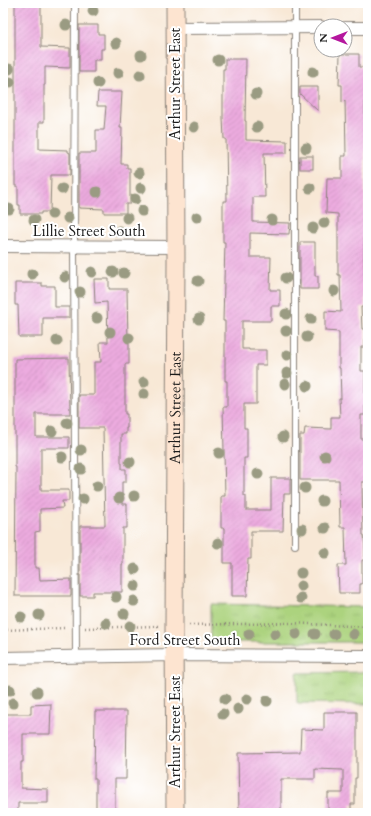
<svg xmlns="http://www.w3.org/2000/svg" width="371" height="816" viewBox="0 0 371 816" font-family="Cardo,serif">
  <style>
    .grass { fill: url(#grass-tufts); stroke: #64784d }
    .building { fill: url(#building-hatch) }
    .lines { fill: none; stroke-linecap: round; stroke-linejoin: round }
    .service-casing { stroke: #8a8279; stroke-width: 8 }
    .minor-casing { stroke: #8a8279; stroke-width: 14 }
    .secondary-casing { stroke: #8a8279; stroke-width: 19 }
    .path { stroke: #8a8279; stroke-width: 2.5; stroke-dasharray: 1 3; stroke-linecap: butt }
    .service { stroke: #fff; stroke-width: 6 }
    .minor { stroke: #fff; stroke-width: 12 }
    .secondary { stroke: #fde4d0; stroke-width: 17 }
    .tree { fill: #9a9b82 }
    .labels { text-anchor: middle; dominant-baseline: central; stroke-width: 4; stroke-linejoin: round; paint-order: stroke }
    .street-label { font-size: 15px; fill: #1c1c1c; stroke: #fff }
  </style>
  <defs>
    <pattern id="grass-tufts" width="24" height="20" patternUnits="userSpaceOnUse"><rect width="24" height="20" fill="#acd37e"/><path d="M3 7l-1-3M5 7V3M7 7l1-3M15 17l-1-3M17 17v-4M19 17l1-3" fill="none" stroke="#93b56c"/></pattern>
    <pattern id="building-hatch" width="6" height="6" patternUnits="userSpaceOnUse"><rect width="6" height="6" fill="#ecabdf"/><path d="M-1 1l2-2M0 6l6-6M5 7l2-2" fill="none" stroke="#ca93bf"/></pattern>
  </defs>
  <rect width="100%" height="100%" fill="#fff"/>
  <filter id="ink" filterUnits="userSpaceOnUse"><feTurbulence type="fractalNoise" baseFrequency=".025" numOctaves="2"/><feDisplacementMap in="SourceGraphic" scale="8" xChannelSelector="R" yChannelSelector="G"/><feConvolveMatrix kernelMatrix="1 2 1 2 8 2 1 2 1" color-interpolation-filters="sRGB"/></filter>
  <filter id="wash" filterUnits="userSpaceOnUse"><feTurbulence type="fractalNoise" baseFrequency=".012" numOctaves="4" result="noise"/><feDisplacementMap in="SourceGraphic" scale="16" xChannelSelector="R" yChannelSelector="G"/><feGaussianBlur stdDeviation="0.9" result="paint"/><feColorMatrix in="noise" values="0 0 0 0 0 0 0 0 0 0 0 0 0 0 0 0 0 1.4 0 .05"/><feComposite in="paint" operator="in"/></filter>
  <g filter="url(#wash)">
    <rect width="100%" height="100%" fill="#f8e8d6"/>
    <g class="grass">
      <path d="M 211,604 L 368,607 L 368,642 L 211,642 Z"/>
      <path d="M 368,672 L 368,704 L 297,703 L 297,673 Z"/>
    </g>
    <g id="blocks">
      <g class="building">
        <path d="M 15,3 L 41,3 L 41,47 L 70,48 L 70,68 L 45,67 L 45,85 L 44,85 L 44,122 L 39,122 L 39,149 L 68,150 L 68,152 L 70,153 L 70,175 L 51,175 L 50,212 L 41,212 L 41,214 L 20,214 L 20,205 L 18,205 L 18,186 L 15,186 Z"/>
        <path d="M 79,25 L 98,25 L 98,34 L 104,34 L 104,49 L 101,49 L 101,60 L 94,60 L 94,72 L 79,72 Z"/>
        <path d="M 340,54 L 359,54 L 359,67 L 365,67 L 365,193 L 364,256 L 365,307 L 361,307 L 362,329 L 365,329 L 365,347 L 361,347 L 361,371 L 365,371 L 365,415 L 361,415 L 361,439 L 366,439 L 365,482 L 362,482 L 363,535 L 364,535 L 365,550 L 365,560 L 362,560 L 362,584 L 360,584 L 360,593 L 339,593 L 338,565 L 346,565 L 345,527 L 340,527 L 339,480 L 300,480 L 300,435 L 304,435 L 305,428 L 331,429 L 331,417 L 340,417 L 339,398 L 341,398 L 340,368 L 339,368 L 339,332 L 325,331 L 325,311 L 341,312 L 340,275 L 338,275 L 338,214 L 326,213 L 327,178 L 342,178 L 342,156 L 346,156 L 345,100 L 342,103 L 342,85 L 339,85 Z"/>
        <path d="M 225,59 L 246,59 L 245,121 L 246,121 L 246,140 L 287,141 L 287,153 L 264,153 L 265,197 L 253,197 L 253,222 L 290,223 L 289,234 L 250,233 L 250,257 L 271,257 L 270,290 L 280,290 L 280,306 L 271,306 L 271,321 L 242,321 L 242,349 L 249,349 L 249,350 L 266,350 L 266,365 L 256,365 L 256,404 L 244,404 L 244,428 L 247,428 L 247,458 L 244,458 L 244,496 L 246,496 L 246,510 L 271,510 L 271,478 L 290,478 L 290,494 L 284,494 L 283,531 L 251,531 L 251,559 L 248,559 L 247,596 L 232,596 L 232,563 L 224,563 L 224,528 L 221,528 L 221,496 L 225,496 L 223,407 L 227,407 L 227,381 L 225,381 L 225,321 L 223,321 L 225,242 L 223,242 L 223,201 L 227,201 L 226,139 L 224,139 L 223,118 L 223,69 L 225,69 Z"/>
        <path d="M 300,87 L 318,87 L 318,111 L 300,94 Z"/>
        <path d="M 98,92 L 122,92 L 120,128 L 122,128 L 121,164 L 127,164 L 127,168 L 130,168 L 130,204 L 126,204 L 126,213 L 104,213 L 104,209 L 79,208 L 79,153 L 96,153 L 96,130 L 104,130 L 106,106 L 97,106 Z"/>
        <rect x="300" y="156" width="13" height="13"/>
        <path d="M 300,242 L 315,242 L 315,276 L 318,276 L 318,289 L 300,289 Z"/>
        <path d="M 94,279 L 109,279 L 109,289 L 127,289 L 128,342 L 129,342 L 129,364 L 125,364 L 125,414 L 127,414 L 127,428 L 126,428 L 126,434 L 121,434 L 121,463 L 122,463 L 122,469 L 126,469 L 126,482 L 122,482 L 122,504 L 127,504 L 127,528 L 123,528 L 123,564 L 122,564 L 122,592 L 93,592 L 93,596 L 80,596 L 80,526 L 105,526 L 103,428 L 79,428 L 79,395 L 94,395 L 94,362 L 101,362 L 100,342 L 108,342 L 107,302 L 95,303 Z"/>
        <path d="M 15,283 L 42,283 L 42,286 L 55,286 L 55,307 L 69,307 L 69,318 L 43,318 L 43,337 L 19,337 L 18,305 L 15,305 Z"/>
        <path d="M 69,358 L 70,414 L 36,414 L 36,437 L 69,437 L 69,448 L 41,448 L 41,490 L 69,490 L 69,501 L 62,501 L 63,508 L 40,509 L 40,531 L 35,532 L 35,568 L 39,568 L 40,580 L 71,579 L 71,596 L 15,596 L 16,467 L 15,467 L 15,359 Z"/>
        <path d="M 51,704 L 50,734 L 23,734 L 23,762 L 21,762 L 21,788 L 48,789 L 48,803 L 18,803 L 18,813 L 3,813 L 3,714 L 31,714 L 31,705 Z"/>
        <path d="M 95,711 L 127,711 L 126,779 L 115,779 L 115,813 L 96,813 L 96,779 L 94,779 Z"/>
        <path d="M 324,712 L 357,712 L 357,778 L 355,778 L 355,804 L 351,804 L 351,812 L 328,812 L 328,793 L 343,793 L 343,770 L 315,769 L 315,779 L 281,779 L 281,813 L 239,813 L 238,753 L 300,752 L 301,729 L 324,730 Z"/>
      </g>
    </g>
  </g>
  <g filter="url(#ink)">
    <use href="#blocks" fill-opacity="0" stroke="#8a8279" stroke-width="1"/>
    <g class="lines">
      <defs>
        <g id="service">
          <path d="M 75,3 L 74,247 L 76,657"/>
          <path d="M 295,3 L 295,545"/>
        </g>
        <g id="minor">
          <path d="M 175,28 L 321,27"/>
          <path d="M 345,28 L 368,28"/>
          <path d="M 3,246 L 176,247"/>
          <path d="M 3,658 L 174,655 L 368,656"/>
        </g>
        <g id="secondary">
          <path id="s1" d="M 175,813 L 174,626 L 176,261 L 175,3"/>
        </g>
      </defs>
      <use href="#service" class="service-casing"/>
      <use href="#minor" class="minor-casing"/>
      <use href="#secondary" class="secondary-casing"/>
      <g class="path">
        <path d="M 189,625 L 290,623 L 368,627"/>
        <path d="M 85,628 L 158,626"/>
        <path d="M 3,630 L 66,628"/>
      </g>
      <use href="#service" class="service"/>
      <use href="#minor" class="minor"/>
      <use href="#secondary" class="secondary"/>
    </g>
    <g class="tree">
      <circle cx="93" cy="11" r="5.5"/>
      <circle cx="66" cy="25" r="5.5"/>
      <circle cx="116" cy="43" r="5.5"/>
      <circle cx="141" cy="55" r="5.5"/>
      <circle cx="218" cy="60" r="5.5"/>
      <circle cx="9" cy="69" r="5.5"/>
      <circle cx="313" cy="72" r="5.5"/>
      <circle cx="118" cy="73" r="5.5"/>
      <circle cx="140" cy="75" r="5.5"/>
      <circle cx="10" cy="82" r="5.5"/>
      <circle cx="98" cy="83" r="5.5"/>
      <circle cx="256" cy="94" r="5.5"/>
      <circle cx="194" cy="127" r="5.5"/>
      <circle cx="257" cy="127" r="5.5"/>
      <circle cx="306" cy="148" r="5.5"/>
      <circle cx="139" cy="173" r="5.5"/>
      <circle cx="141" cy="188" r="5.5"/>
      <circle cx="310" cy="188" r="5.5"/>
      <circle cx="62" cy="189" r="5.5"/>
      <circle cx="97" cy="192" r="5.5"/>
      <circle cx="135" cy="199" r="5.5"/>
      <circle cx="9" cy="209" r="5.5"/>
      <circle cx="142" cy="211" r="5.5"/>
      <circle cx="52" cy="214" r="5.5"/>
      <circle cx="197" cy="217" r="5.5"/>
      <circle cx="68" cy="218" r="5.5"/>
      <circle cx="127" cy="218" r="5.5"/>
      <circle cx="34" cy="220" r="5.5"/>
      <circle cx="272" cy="220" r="5.5"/>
      <circle cx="324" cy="223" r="5.5"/>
      <circle cx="313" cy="228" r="5.5"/>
      <circle cx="119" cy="231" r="5.5"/>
      <circle cx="92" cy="272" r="5.5"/>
      <circle cx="113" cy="272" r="5.5"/>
      <circle cx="124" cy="273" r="5.5"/>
      <circle cx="32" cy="274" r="5.5"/>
      <circle cx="65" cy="277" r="5.5"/>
      <circle cx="286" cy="278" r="5.5"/>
      <circle cx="198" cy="281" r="5.5"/>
      <circle cx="334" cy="291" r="5.5"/>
      <circle cx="80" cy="292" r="5.5"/>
      <circle cx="286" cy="314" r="5.5"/>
      <circle cx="97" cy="318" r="5.5"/>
      <circle cx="199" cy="319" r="5.5"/>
      <circle cx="311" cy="319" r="5.5"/>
      <circle cx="286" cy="331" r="5.5"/>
      <circle cx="110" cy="332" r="5.5"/>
      <circle cx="307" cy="337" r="5.5"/>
      <circle cx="129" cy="338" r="5.5"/>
      <circle cx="57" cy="341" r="5.5"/>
      <circle cx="287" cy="355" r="5.5"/>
      <circle cx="287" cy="373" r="5.5"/>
      <circle cx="144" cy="382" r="5.5"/>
      <circle cx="285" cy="384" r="5.5"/>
      <circle cx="307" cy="386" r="5.5"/>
      <circle cx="144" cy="394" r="5.5"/>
      <circle cx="67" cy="423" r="5.5"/>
      <circle cx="52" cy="431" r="5.5"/>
      <circle cx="283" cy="437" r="5.5"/>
      <circle cx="81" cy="450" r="5.5"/>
      <circle cx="219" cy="453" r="5.5"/>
      <circle cx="325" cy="456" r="5.5"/>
      <circle cx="62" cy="457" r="5.5"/>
      <circle cx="130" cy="462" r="5.5"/>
      <circle cx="81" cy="469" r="5.5"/>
      <circle cx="258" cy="474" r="5.5"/>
      <circle cx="97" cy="486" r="5.5"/>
      <circle cx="305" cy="488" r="5.5"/>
      <circle cx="134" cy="496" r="5.5"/>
      <circle cx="119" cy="498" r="5.5"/>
      <circle cx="83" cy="499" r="5.5"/>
      <circle cx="322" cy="501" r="5.5"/>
      <circle cx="325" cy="528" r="5.5"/>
      <circle cx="302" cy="529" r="5.5"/>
      <circle cx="218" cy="543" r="5.5"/>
      <circle cx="325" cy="553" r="5.5"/>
      <circle cx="135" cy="569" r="5.5"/>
      <circle cx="301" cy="573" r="5.5"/>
      <circle cx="135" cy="586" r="5.5"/>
      <circle cx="301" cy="586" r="5.5"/>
      <circle cx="116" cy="597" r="5.5"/>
      <circle cx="301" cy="598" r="5.5"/>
      <circle cx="134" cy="601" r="5.5"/>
      <circle cx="124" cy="614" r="5.5"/>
      <circle cx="39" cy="615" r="5.5"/>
      <circle cx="21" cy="617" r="5.5"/>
      <circle cx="106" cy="623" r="5.5"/>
      <circle cx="130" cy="626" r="5.5"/>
      <circle cx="249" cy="634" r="5.5"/>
      <circle cx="275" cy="634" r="5.5"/>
      <circle cx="296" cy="634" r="5.5"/>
      <circle cx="315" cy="634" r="5.5"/>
      <circle cx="334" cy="634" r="5.5"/>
      <circle cx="353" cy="634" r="5.5"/>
      <circle cx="10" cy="690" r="5.5"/>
      <circle cx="37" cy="692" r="5.5"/>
      <circle cx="225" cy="699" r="5.5"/>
      <circle cx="247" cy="699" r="5.5"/>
      <circle cx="267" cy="701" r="5.5"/>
      <circle cx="13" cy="703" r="5.5"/>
      <circle cx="238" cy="709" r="5.5"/>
      <circle cx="223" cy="714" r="5.5"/>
    </g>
  </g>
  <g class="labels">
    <g class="street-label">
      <text transform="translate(175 84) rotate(-90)">Arthur Street East</text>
      <text x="89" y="231">Lillie Street South</text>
      <text stroke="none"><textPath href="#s1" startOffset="405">Arthur Street East</textPath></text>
      <text x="185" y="640">Ford Street South</text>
      <text transform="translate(175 732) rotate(-90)">Arthur Street East</text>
    </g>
  </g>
  <rect width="371" height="816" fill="none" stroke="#fff" stroke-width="16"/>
  <g transform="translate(333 38) rotate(270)"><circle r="19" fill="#ffffff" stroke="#a4a4a4"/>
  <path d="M0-3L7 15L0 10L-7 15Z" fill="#b5179e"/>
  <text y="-6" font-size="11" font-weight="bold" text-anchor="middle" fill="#1c1c1c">N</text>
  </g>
</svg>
